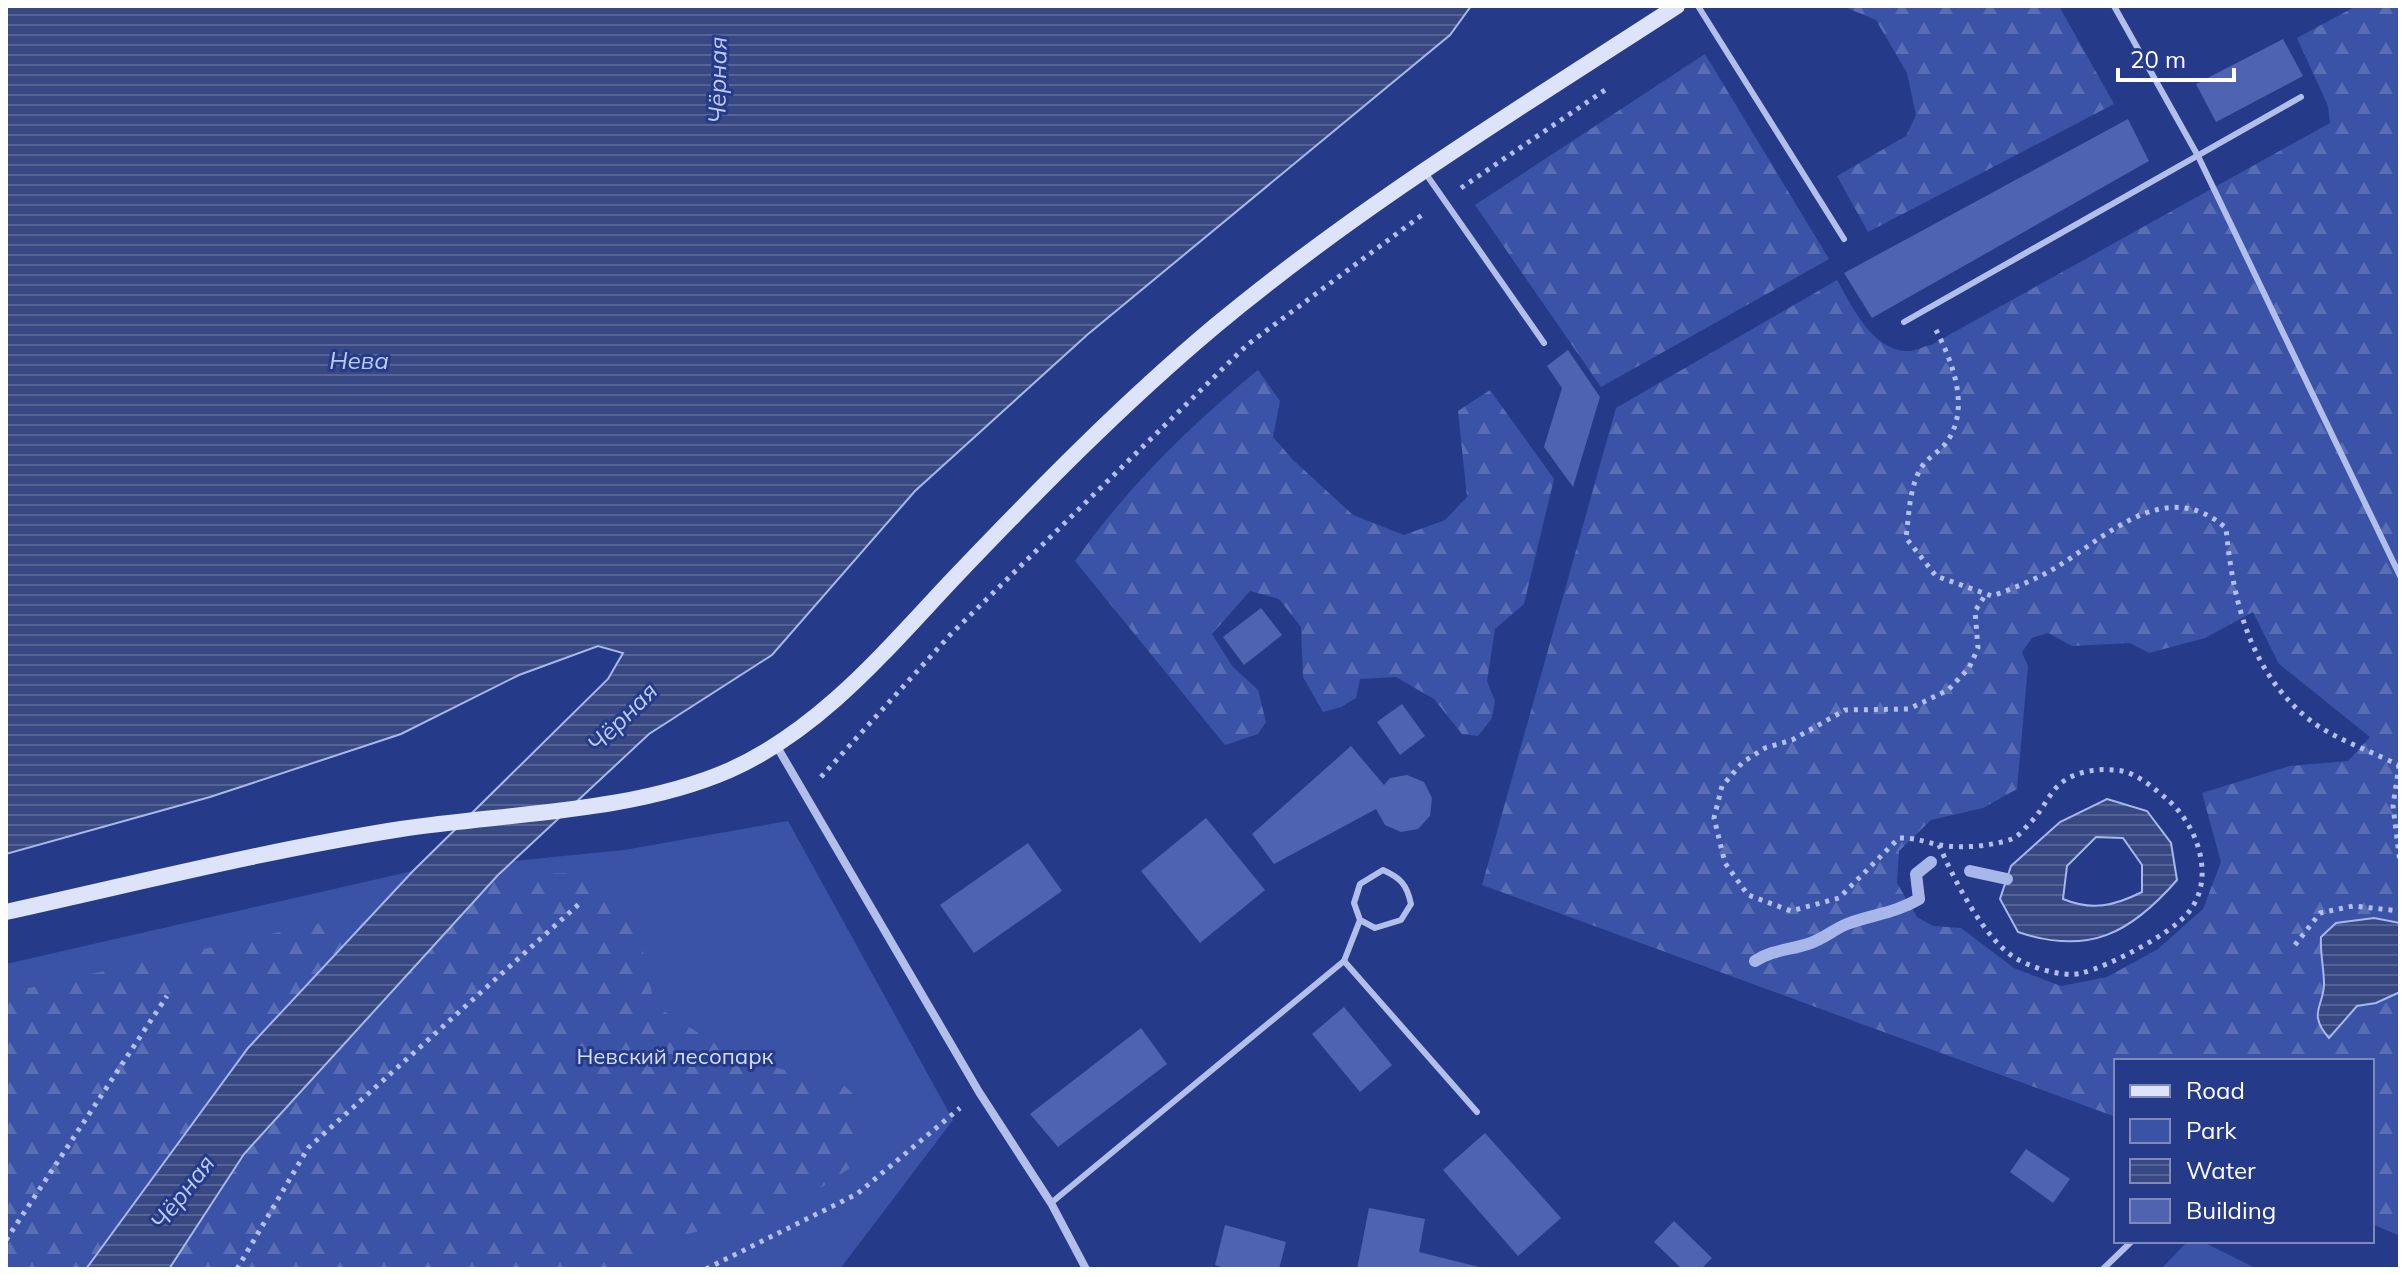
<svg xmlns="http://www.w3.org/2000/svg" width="2406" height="1275" viewBox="0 0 2406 1275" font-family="Mulish,sans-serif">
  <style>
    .green { fill: #3a53a6 }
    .forest { fill: url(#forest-firs); fill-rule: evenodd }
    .water { fill: url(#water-rules); stroke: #a7b7ea; stroke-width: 2; fill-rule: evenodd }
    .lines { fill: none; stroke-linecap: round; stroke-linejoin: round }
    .stream { stroke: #a7b7ea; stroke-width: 12 }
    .building { fill: #4e64b1 }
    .path { stroke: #b2bfea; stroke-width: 5; stroke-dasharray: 4 6; stroke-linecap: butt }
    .lane { stroke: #b2bfea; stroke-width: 6 }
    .street { stroke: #b2bfea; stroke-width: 8 }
    .secondary { stroke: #dde3f8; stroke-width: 16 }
    .labels { text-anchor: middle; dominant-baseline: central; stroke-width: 6; stroke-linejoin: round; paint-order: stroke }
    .park-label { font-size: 22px; fill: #d6def7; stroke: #253b8a }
    .water-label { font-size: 24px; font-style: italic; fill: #becaf1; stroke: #253b8a }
  </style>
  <defs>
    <pattern id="forest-firs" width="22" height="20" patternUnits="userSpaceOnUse" patternTransform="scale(2)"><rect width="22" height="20" fill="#3a53a6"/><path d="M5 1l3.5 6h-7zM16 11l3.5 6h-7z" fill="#586db3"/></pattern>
    <pattern id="water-rules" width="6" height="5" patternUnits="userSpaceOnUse" patternTransform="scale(2)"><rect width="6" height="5" fill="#384882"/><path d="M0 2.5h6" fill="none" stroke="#566395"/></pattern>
  </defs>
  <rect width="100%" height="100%" fill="#253b8a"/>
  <g class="green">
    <path d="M 788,821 L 953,1120 L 840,1269 L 6,1269 L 6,964 L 413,871 L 624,850 Z"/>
    <path d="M 2188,1241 L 2201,1241 L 2257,1269 L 2161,1269 Z"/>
  </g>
  <g class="forest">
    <path d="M 1842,6 L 2059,6 L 2114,104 L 1868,232 L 1837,176 L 1906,136 L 1916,115 L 1907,73 L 1876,20 Z"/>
    <path d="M 2356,6 L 2400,6 L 2400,1236 L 2372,1224 L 2372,1061 L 2116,1061 L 2116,1117 L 1482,885 L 1616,408 L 1837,280 C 1852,306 1871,349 1906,351 C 1914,352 1924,346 1931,345 L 2330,123 L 2328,106 L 2297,38 ZM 2253,612 L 2279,664 L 2370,737 L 2348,761 L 2290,766 L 2202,793 L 2221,862 L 2203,909 L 2158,949 L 2107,977 L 2061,986 L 2014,968 L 1961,928 L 1933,926 L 1917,917 L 1897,883 L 1899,851 L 1931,820 L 1983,808 L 2017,789 L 2028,666 L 2022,652 L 2032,638 L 2048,633 L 2072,646 L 2130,643 L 2149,653 L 2205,638 Z"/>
    <path d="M 1705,54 L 1829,259 L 1601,387 L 1475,205 Z"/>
    <path d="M 1258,370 L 1280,401 L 1273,437 L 1292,459 L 1353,515 L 1404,535 L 1445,520 L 1467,497 L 1458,411 L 1490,390 L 1554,479 L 1524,604 L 1495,629 L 1487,681 L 1495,701 L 1492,718 L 1478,736 L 1462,734 L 1434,699 L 1396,677 L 1360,679 L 1356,698 L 1341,707 L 1323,712 L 1303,677 L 1301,627 L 1279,599 L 1250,591 L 1212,634 L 1232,666 L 1258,690 L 1266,722 L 1258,734 L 1225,745 L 1075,561 C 1127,488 1188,427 1258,370 Z"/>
    <path d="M 573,873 C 638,919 641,927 654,1005 L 743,1061 L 840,1082 L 862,1102 L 857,1163 L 787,1211 L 670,1238 L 610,1265 L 609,1269 L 169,1269 L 244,1154 L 498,875 Z"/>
    <path d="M 374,911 L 247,1048 L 86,1269 L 6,1269 L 6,993 Z"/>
  </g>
  <g class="water">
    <path d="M 6,6 L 1471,6 L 1450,35 L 1087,335 L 915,491 L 772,655 L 649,734 L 498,875 L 244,1154 L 169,1269 L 86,1269 L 248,1048 L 413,871 L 608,679 L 623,653 L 598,646 L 519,675 L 401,734 L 210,797 L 6,854 Z"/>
    <path d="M 2107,799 L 2147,811 L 2171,843 L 2177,880 C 2131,933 2089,956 2018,932 L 2000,899 L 2011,866 L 2060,822 ZM 2096,837 L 2123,838 L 2142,865 L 2142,892 C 2114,906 2092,911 2063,899 L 2067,866 Z"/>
    <path d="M 2374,918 L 2400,923 L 2400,992 L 2376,1003 L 2357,1006 L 2329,1038 C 2307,1013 2324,1006 2324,984 C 2324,968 2320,954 2321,937 L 2336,923 Z"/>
  </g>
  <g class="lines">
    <g class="stream">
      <path d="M 1970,871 L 2007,879"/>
      <path d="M 1755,961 C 1772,950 1789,950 1808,944 C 1824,939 1834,929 1847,924 C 1874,914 1893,914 1919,899 L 1916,874 L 1931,862"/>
    </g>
  </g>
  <g class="building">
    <path d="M 2283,39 L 2303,76 L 2216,122 L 2196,84 Z"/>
    <path d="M 2128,119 L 2149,161 L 1872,318 L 1844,273 Z"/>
    <path d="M 1568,350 L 1600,397 L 1573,487 L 1544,447 L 1562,388 L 1547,366 Z"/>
    <path d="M 1261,608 L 1282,635 L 1244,665 L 1223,637 Z"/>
    <path d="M 1402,704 L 1425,736 L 1400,755 L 1377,722 Z"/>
    <path d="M 1351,746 L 1384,785 L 1390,778 L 1407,775 L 1424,782 L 1432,798 L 1430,816 L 1418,829 L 1401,832 L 1385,825 L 1376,809 L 1274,864 L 1252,834 Z"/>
    <path d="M 1206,818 L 1265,890 L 1200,943 L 1141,871 Z"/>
    <path d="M 1028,843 L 1062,891 L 974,953 L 940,905 Z"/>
    <path d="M 1344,1007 L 1392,1065 L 1360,1092 L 1312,1034 Z"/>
    <path d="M 1141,1028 L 1167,1064 L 1058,1147 L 1030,1114 Z"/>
    <path d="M 1485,1133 L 1561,1218 L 1518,1256 L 1443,1170 Z"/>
    <path d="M 2026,1149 L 2070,1179 L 2053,1203 L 2010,1172 Z"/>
    <path d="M 1369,1208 L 1425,1219 L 1419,1252 L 1487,1269 L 1357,1269 Z"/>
    <path d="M 1674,1221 L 1712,1258 L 1701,1269 L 1682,1269 L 1654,1242 Z"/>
    <path d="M 1225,1225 L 1286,1242 L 1279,1269 L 1228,1269 L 1215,1265 Z"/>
  </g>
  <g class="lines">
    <g class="path">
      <path d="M 1461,188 L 1608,88"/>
      <path d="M 1936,330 C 1953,363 1971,409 1946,443 C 1940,451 1929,457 1923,465 C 1909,485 1909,515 1906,538 L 1936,576 L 1992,596 C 2014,588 2035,580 2055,568 C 2107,537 2165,475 2226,528 C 2233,602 2250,673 2311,721 C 2336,740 2372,751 2400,766"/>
      <path d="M 2399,765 L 2393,806 L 2400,863"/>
      <path d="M 821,777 L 951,634 L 1247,345 L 1426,212"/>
      <path d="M 1939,845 C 1953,878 1985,941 2017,959 C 2033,968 2064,978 2082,973 C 2109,966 2169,935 2187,914 C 2217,880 2198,826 2168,800 C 2156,790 2138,774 2122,771 C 2100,767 2070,771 2055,789 C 2046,800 2041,812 2030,823 C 2025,828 2019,836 2012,839 C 1992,846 1961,849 1940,845 C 1924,842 1918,838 1899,838 L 1839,898 L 1791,911 L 1748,895 L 1725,863 L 1714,818 L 1722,786 L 1743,762 L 1765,748 L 1792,740 L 1845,710 L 1909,709 L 1948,690 L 1969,668 L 1978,648 L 1975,611 L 1986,594"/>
      <path d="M 2295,945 L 2320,913 L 2353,906 L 2400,911"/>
      <path d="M 6,1240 L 167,996"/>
      <path d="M 237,1269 L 308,1148 L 579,904"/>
      <path d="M 706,1269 L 857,1194 L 960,1108"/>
    </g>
    <g class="lane">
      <path d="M 1698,6 L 1844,239"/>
      <path d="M 2114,6 L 2198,156 L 2400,576"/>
      <path d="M 1426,174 L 1544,343"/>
      <path d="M 1904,322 L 2301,97"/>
      <path d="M 1344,961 L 1360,920 L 1354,903 L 1360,884 L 1383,870 C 1401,878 1407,885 1411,904 L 1401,920 L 1375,928 L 1360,920"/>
      <path d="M 1051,1203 L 1344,961 L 1477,1112"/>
      <path d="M 2103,1269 L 2132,1241"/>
    </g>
    <path class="street" d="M 776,745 L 979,1092 L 1051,1203 L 1086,1269"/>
    <path class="secondary" d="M 6,912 C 137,883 268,850 401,829 C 507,813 632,813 730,770 C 821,729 886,650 953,579 C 1037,491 1122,404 1215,326 C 1359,206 1520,108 1677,6"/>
  </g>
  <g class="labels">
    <g class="park-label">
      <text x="675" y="1056">Невский лесопарк</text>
    </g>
    <g class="water-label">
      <text transform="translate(717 80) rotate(-89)">Чёрная</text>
      <text x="359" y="360">Нева</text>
      <text transform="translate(622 717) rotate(-45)">Чёрная</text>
      <text transform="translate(182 1192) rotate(-52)">Чёрная</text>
    </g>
  </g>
  <rect width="2406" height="1275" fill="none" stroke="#ffffff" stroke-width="16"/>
  <rect x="2114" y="1059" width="260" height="184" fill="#253b8a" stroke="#7c89b9" stroke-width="2"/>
  <rect x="2130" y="1085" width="40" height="12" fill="#dde3f8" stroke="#7c89b9" stroke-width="2"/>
  <text x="2186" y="1099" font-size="24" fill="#ffffff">Road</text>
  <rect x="2130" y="1119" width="40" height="24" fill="#3a53a6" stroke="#7c89b9" stroke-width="2"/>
  <text x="2186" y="1139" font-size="24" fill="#ffffff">Park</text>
  <rect x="2130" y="1159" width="40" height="24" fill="url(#water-rules)" stroke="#7c89b9" stroke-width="2"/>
  <text x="2186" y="1179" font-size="24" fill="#ffffff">Water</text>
  <rect x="2130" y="1199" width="40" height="24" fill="#4e64b1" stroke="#7c89b9" stroke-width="2"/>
  <text x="2186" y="1219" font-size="24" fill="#ffffff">Building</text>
  <path d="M2118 68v12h116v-12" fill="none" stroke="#ffffff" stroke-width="4"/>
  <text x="2130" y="68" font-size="24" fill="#ffffff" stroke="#253b8a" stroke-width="6" paint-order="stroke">20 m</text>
</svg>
